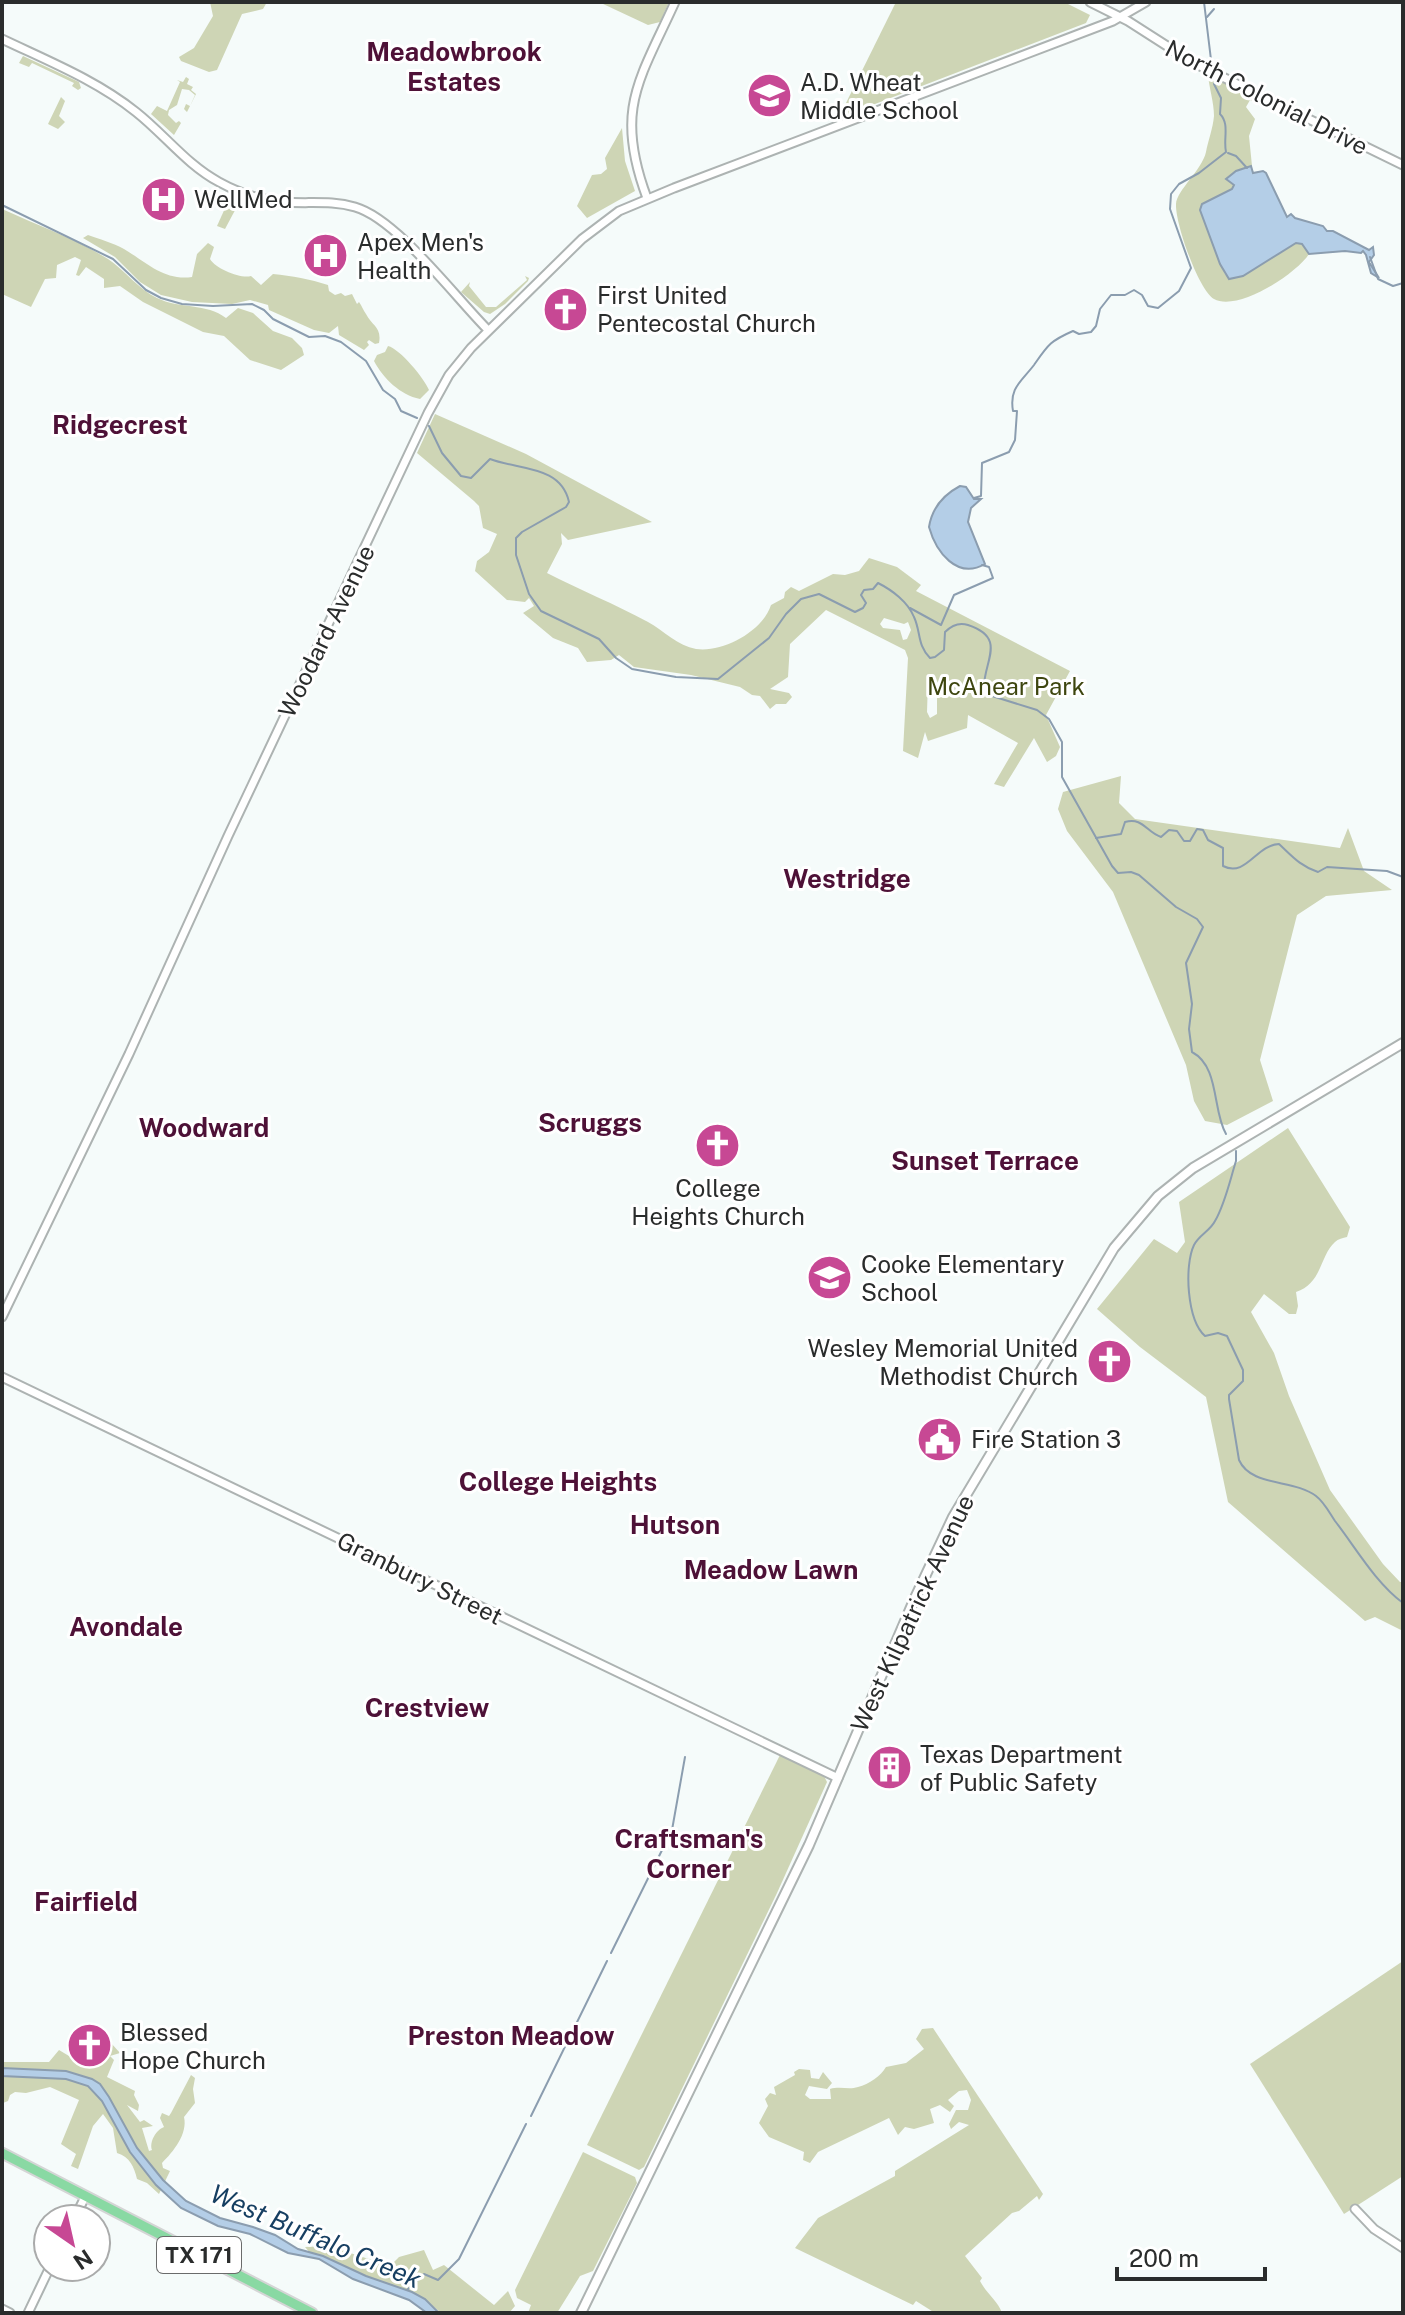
<svg xmlns="http://www.w3.org/2000/svg" width="1405" height="2315" viewBox="0 0 1405 2315" font-family="'Public Sans',sans-serif">
  <style>
    .green { fill: #ced5b5; fill-rule: evenodd }
    .water { fill: #b4cee7; stroke: #8b9daf; stroke-width: 2 }
    .lines { fill: none; stroke-linecap: round; stroke-linejoin: round }
    .stream { stroke: #8b9daf; stroke-width: 2 }
    .tertiary-casing { stroke: #adb3b2; stroke-width: 11 }
    .secondary-casing { stroke: #adb3b2; stroke-width: 12 }
    .primary-casing { stroke: #d4d5d5; stroke-width: 13 }
    .tertiary { stroke: #fff; stroke-width: 7 }
    .secondary { stroke: #fff; stroke-width: 8 }
    .primary { stroke: #89d9a3; stroke-width: 9 }
    .labels { text-anchor: middle; dominant-baseline: central; stroke-width: 6; stroke-linejoin: round; paint-order: stroke }
    .shield { fill: #fff; stroke: #6a6b6b; stroke-width: 2 }
    .shield-label { font-size: 22px; font-weight: bold; fill: #2a2c2c }
    .poi-label { font-size: 24px; fill: #2a2c2c; stroke: #fff; text-anchor: start }
    .street-label { font-size: 24px; fill: #2a2c2c; stroke: #fff }
    .park-label { font-size: 24px; fill: #3e460f; stroke: #fff }
    .neighbourhood-label { font-size: 26px; font-weight: bold; fill: #4e1137; stroke: #fff }
    .water-label { font-size: 26px; font-style: italic; fill: #173f62; stroke: #fff }
  </style>
  <rect width="100%" height="100%" fill="#f5fbfa"/>
  <g class="green">
    <path d="M 210,2 L 267,2 L 263,9 L 242,14 L 217,70 L 209,72 L 181,61 L 179,57 L 194,48 L 213,16 Z"/>
    <path d="M 669,2 L 660,22 L 648,25 L 601,3 Z"/>
    <path d="M 896,2 L 1064,2 L 1090,15 L 1086,23 L 849,114 L 845,105 Z"/>
    <path d="M 23,56 L 79,82 L 81,88 L 78,90 L 72,86 L 74,83 L 32,63 L 29,67 L 19,63 Z"/>
    <path d="M 1208,74 L 1269,103 L 1267,106 L 1250,100 L 1246,107 L 1255,119 L 1249,136 L 1252,166 L 1236,171 L 1231,182 L 1234,186 L 1232,189 L 1202,204 L 1200,210 L 1225,274 L 1229,279 L 1243,276 L 1296,243 L 1302,244 L 1309,254 C 1296,274 1238,312 1214,299 C 1198,289 1175,223 1176,204 C 1177,190 1202,170 1206,152 C 1208,141 1213,128 1214,116 C 1214,102 1209,88 1208,74 Z"/>
    <path d="M 186,77 L 189,79 L 187,84 L 193,87 L 191,90 L 196,94 L 187,112 L 184,109 L 186,104 L 190,106 L 195,95 L 189,90 L 182,89 L 177,105 L 169,110 L 168,115 L 176,123 L 179,121 L 181,123 L 174,135 L 151,114 L 157,106 L 167,111 L 180,82 L 177,80 L 183,82 Z"/>
    <path d="M 61,97 L 65,101 L 59,116 L 65,122 L 58,129 L 48,124 Z"/>
    <path d="M 622,128 L 625,161 L 635,191 L 587,218 L 577,206 L 592,175 L 601,174 L 607,169 L 605,158 Z"/>
    <path d="M 231,195 L 241,199 L 225,229 L 217,226 Z"/>
    <path d="M 2,209 C 37,225 76,239 108,259 C 126,271 138,289 157,298 C 179,309 207,303 226,318 L 238,308 L 253,313 L 273,331 L 292,338 L 302,348 L 304,355 L 281,370 L 250,360 L 224,336 L 203,332 L 143,302 L 120,286 L 104,288 L 104,279 L 86,267 L 79,276 L 76,275 L 81,260 L 75,257 L 57,265 L 56,278 L 45,279 L 31,307 L 2,294 Z"/>
    <path d="M 88,235 C 99,239 113,243 124,249 C 146,262 164,281 192,277 L 197,254 L 208,243 L 214,247 L 210,259 C 216,269 241,279 251,276 L 261,285 L 273,274 C 292,276 310,279 328,285 L 329,291 L 335,295 L 341,293 L 345,296 L 352,294 L 357,304 L 359,302 C 362,306 363,310 366,314 C 372,326 382,327 379,343 L 375,344 L 369,340 L 367,342 L 369,345 L 364,350 L 339,335 L 338,326 L 329,333 L 314,330 L 269,310 L 268,305 L 250,300 L 232,304 L 192,302 L 161,295 L 140,282 L 115,257 L 83,238 Z"/>
    <path d="M 525,276 L 529,278 L 528,281 L 505,304 L 490,314 L 484,312 L 461,292 L 470,282 L 469,286 L 486,307 L 496,307 L 527,280 Z"/>
    <path d="M 388,346 C 400,349 424,378 429,390 L 420,399 C 400,395 383,378 374,361 L 377,355 L 385,352 Z"/>
    <path d="M 435,414 L 526,454 L 652,522 L 568,540 L 561,533 L 562,544 L 547,573 C 580,590 615,604 648,622 C 664,631 678,646 696,649 C 723,653 763,631 771,605 L 784,598 L 785,592 L 791,587 L 799,591 L 833,574 L 845,575 L 859,571 L 869,558 L 897,567 L 921,585 L 916,591 L 1070,671 L 1046,715 L 1060,747 L 1056,756 L 1047,762 L 1034,738 L 1004,787 L 994,784 L 1018,743 L 968,715 L 967,728 L 928,741 L 925,732 L 918,758 L 903,751 L 908,658 L 905,650 L 826,610 L 790,644 L 788,677 L 770,689 L 789,693 L 792,697 L 786,704 L 776,704 L 770,709 L 760,696 L 752,695 L 740,687 L 691,675 L 634,667 L 619,655 L 611,660 L 587,662 L 578,648 L 553,638 L 523,613 L 534,606 L 529,598 L 525,602 L 507,600 L 475,571 L 477,561 L 489,552 L 497,534 L 483,528 L 479,506 L 474,501 L 417,453 ZM 884,618 L 904,624 L 908,622 L 911,630 L 907,639 L 903,640 L 900,630 L 883,628 L 880,624 ZM 928,681 L 941,689 L 937,693 L 937,714 L 930,718 L 927,712 Z"/>
    <path d="M 1121,776 L 1119,803 L 1135,819 L 1340,848 L 1348,828 L 1364,871 L 1392,890 L 1326,896 L 1297,915 L 1260,1060 L 1273,1101 L 1227,1125 L 1205,1121 L 1194,1101 L 1186,1065 L 1113,892 L 1067,831 L 1058,809 L 1063,792 Z"/>
    <path d="M 1288,1128 L 1350,1227 L 1347,1237 C 1343,1238 1338,1239 1335,1242 C 1320,1255 1322,1284 1296,1292 L 1298,1306 L 1296,1314 L 1289,1314 L 1264,1294 L 1251,1312 L 1274,1353 L 1289,1396 L 1330,1490 L 1383,1564 L 1400,1582 L 1403,1582 L 1403,1631 L 1375,1617 L 1365,1621 L 1228,1502 L 1206,1397 L 1140,1347 L 1097,1309 L 1154,1239 L 1177,1253 L 1185,1242 L 1179,1202 Z"/>
    <path d="M 780,1755 L 824,1776 L 827,1782 L 777,1893 L 644,2167 L 639,2170 L 587,2145 Z"/>
    <path d="M 1403,1961 L 1403,2176 L 1344,2214 L 1250,2064 Z"/>
    <path d="M 933,2028 L 1043,2194 L 1039,2200 L 1037,2196 L 1019,2211 L 1012,2213 L 965,2256 L 982,2278 L 980,2281 C 986,2293 998,2301 1002,2313 L 935,2313 L 916,2301 L 913,2305 L 795,2248 L 818,2218 L 895,2176 L 895,2171 L 969,2125 L 959,2122 L 951,2129 L 949,2124 L 956,2110 L 968,2110 L 971,2100 L 967,2090 L 959,2091 L 948,2100 L 954,2106 L 950,2112 L 940,2105 L 930,2109 L 934,2123 L 914,2129 L 905,2127 L 898,2135 L 889,2118 L 818,2152 L 810,2163 L 803,2160 L 804,2152 L 769,2137 L 759,2123 L 768,2106 L 765,2099 L 770,2093 L 776,2095 L 774,2087 L 795,2075 L 794,2072 L 799,2069 L 810,2070 L 811,2078 L 819,2079 L 823,2072 L 832,2083 L 827,2089 L 809,2086 L 805,2095 L 810,2099 L 831,2099 L 830,2089 C 840,2086 849,2090 858,2087 C 869,2084 881,2076 886,2067 L 906,2063 L 924,2049 L 916,2039 L 922,2029 Z"/>
    <path d="M 106,2043 L 111,2043 L 120,2053 L 110,2056 L 114,2060 L 107,2077 L 135,2091 L 134,2095 L 139,2105 L 138,2111 L 127,2105 L 140,2122 L 144,2120 L 153,2126 L 142,2128 L 149,2151 L 152,2150 C 149,2142 156,2130 164,2127 L 160,2118 L 162,2113 L 169,2116 L 171,2113 L 191,2075 L 195,2078 L 193,2089 L 195,2103 L 184,2117 C 188,2134 173,2152 162,2163 L 163,2168 L 170,2171 L 159,2194 L 147,2183 L 137,2179 C 134,2167 130,2157 117,2153 L 113,2128 L 103,2114 L 93,2126 L 78,2169 L 71,2166 L 76,2154 L 61,2144 L 79,2100 L 50,2087 L 26,2093 L 15,2092 L 10,2095 L 8,2101 L 3,2103 L 2,2110 L 2,2062 L 49,2062 L 59,2050 L 69,2056 L 94,2061 L 102,2054 Z"/>
    <path d="M 583,2152 L 635,2177 L 637,2183 L 593,2271 L 580,2276 L 557,2313 L 528,2313 L 531,2305 L 517,2298 L 515,2290 Z"/>
    <path d="M 329,2246 L 390,2266 L 399,2257 L 424,2250 L 433,2270 L 444,2265 L 494,2305 L 508,2291 L 515,2306 L 509,2313 L 441,2313 L 425,2299 L 412,2292 L 366,2276 L 323,2256 L 311,2254 L 305,2247 Z"/>
  </g>
  <g class="water">
    <path d="M 1251,166 L 1253,173 L 1263,171 L 1266,173 L 1287,217 L 1291,214 L 1295,218 L 1323,226 L 1327,231 L 1333,231 L 1369,250 L 1373,247 L 1374,255 L 1369,262 L 1379,278 L 1371,273 L 1366,255 L 1363,251 L 1361,253 L 1345,251 L 1309,254 L 1302,244 L 1296,243 L 1243,276 L 1229,279 L 1220,264 L 1200,210 L 1202,204 L 1232,189 L 1234,185 L 1226,179 L 1236,171 Z"/>
    <path d="M 960,486 L 966,487 L 974,499 L 981,499 L 971,508 L 968,522 L 985,564 C 957,580 936,552 929,527 C 932,508 943,495 960,486 Z"/>
    <path d="M 2,2068 L 66,2071 L 92,2079 L 100,2084 L 109,2097 L 137,2148 L 163,2180 L 186,2201 L 220,2218 L 253,2227 L 275,2235 L 298,2249 L 323,2256 L 366,2276 L 412,2292 L 425,2299 L 439,2313 L 427,2313 L 409,2300 L 353,2279 L 319,2259 L 288,2253 L 250,2234 L 218,2226 L 181,2208 L 156,2185 L 130,2152 L 102,2101 L 88,2086 L 66,2079 L 2,2076 Z"/>
  </g>
  <g class="lines">
    <g class="stream">
      <path d="M 1204,2 L 1212,68"/>
      <path d="M 1207,17 L 1214,9"/>
      <path d="M 1228,153 L 1236,156 L 1247,168"/>
      <path d="M 2,205 L 113,259 L 146,290 L 161,298 L 182,304 L 213,306 L 252,304 L 264,310 L 273,319 L 309,337 L 325,336 L 341,342 L 366,361 L 383,390 L 395,399 L 401,411 L 417,418"/>
      <path d="M 1370,257 L 1378,279 L 1393,286 L 1403,283"/>
      <path d="M 429,426 L 442,453 L 461,476 L 471,478 L 490,459 C 518,470 561,465 569,502 L 566,507 L 522,532 L 516,538 L 516,555 L 529,594 L 541,611 L 599,639 L 616,658 L 632,669 L 676,677 L 718,679 L 769,638 L 786,614 L 801,599 L 819,594 L 855,612 L 863,608 L 866,603 L 861,595 L 864,590 L 873,589 L 878,583 C 892,590 908,602 914,617 C 921,632 917,645 930,658 L 935,657 L 944,650 L 945,632 C 951,626 959,622 968,625 C 1008,638 983,662 984,688 L 992,696 L 1037,710 L 1049,719 L 1062,742 L 1062,777 L 1112,866 L 1118,873 L 1131,872 L 1139,875 L 1176,907 L 1197,919 L 1203,927 L 1186,963 L 1192,1004 L 1189,1029 L 1192,1052 C 1220,1067 1212,1110 1226,1134"/>
      <path d="M 974,498 L 981,496 L 982,463 L 1009,452 L 1015,440 L 1017,411 L 1013,411 C 1009,388 1021,382 1034,365 C 1048,345 1050,341 1073,331 L 1079,334 L 1091,332 L 1096,326 L 1100,309 L 1111,295 L 1125,295 L 1134,290 L 1142,295 L 1148,306 L 1158,308 L 1179,291 L 1191,268 L 1170,209 L 1171,194 L 1179,184 L 1199,173 L 1226,152 C 1223,139 1230,124 1220,114 L 1221,98 L 1214,84 L 1216,79"/>
      <path d="M 910,608 L 941,625 L 954,595 L 993,578 L 989,567 L 982,565"/>
      <path d="M 1096,838 L 1121,834 L 1125,822 C 1143,817 1146,832 1161,837 L 1169,830 L 1177,831 L 1184,841 L 1190,841 L 1197,829 L 1203,830 L 1208,840 L 1223,848 L 1223,866 C 1246,878 1256,845 1279,844 C 1292,856 1300,866 1318,872 L 1327,867 L 1387,871 L 1403,877"/>
      <path d="M 1236,1151 L 1236,1161 C 1230,1180 1225,1204 1215,1221 C 1210,1231 1199,1235 1194,1245 C 1184,1266 1187,1320 1205,1336 L 1218,1333 L 1227,1336 L 1243,1370 L 1243,1381 L 1229,1395 L 1229,1399 L 1239,1460 C 1251,1487 1294,1479 1316,1496 C 1324,1502 1329,1512 1335,1521 C 1356,1548 1375,1582 1403,1603"/>
      <path d="M 611,1953 L 672,1830 L 685,1757"/>
      <path d="M 531,2116 L 607,1961"/>
      <path d="M 407,2290 L 424,2274 L 438,2280 L 459,2259 L 526,2124"/>
    </g>
    <defs>
      <g id="tertiary">
        <path d="M 1090,2 L 1128,21 L 1192,62 L 1403,165"/>
        <path d="M 2,39 C 48,61 96,80 136,112 C 164,134 187,165 219,182 C 239,193 260,200 283,202 C 308,204 331,200 355,207 C 397,219 455,297 488,330"/>
        <path d="M 647,198 C 614,110 639,81 675,2"/>
        <path d="M 2,1317 L 129,1054 L 228,836 L 428,413 L 449,375 L 471,348 L 582,239 L 619,211 L 674,188 L 1113,21 L 1146,2"/>
        <path d="M 2,1377 L 838,1778"/>
        <path d="M 1355,2209 L 1374,2229 L 1403,2248"/>
        <path d="M 74,2219 L 85,2197"/>
        <path d="M 2,2309 L 10,2313"/>
        <path d="M 28,2313 L 50,2267"/>
      </g>
      <path id="secondary" d="M 581,2313 L 809,1845 L 914,1600 L 953,1517 L 1114,1248 L 1158,1196 L 1193,1168 L 1403,1043"/>
      <path id="primary" d="M 2,2153 L 312,2313"/>
    </defs>
    <use href="#tertiary" class="tertiary-casing"/>
    <use href="#secondary" class="secondary-casing"/>
    <use href="#primary" class="primary-casing"/>
    <use href="#tertiary" class="tertiary"/>
    <use href="#secondary" class="secondary"/>
    <use href="#primary" class="primary"/>
  </g>
  <defs>
    <symbol id="school-disc" viewBox="-11 -11 22 22"><circle r="9.5" fill="#c74894" stroke="#fff"/><path d="M0-5L7-2L0 1L-7-2ZM-4 1L0 2.5L4 1V4Q0 6-4 4Z" fill="#fff"/></symbol>
    <symbol id="hospital-disc" viewBox="-11 -11 22 22"><circle r="9.5" fill="#c74894" stroke="#fff"/><path d="M-5-5h3v3.5h4V-5h3V5h-3V1.5h-4V5h-3Z" fill="#fff"/></symbol>
    <symbol id="church-disc" viewBox="-11 -11 22 22"><circle r="9.5" fill="#c74894" stroke="#fff"/><path d="M-1.2-6h2.4v3.5h3.3v2.4h-3.3V6h-2.4V-.1h-3.3v-2.4h3.3Z" fill="#fff"/></symbol>
    <symbol id="civic-disc" viewBox="-11 -11 22 22"><circle r="9.5" fill="#c74894" stroke="#fff"/><path d="M-.6-6.5H3V-4.5H.6V-3L4-1V1h2V6H-6V1h2V-1L-.6-3ZM-1.2 2.5V6h2.4V2.5Z" fill="#fff"/></symbol>
    <symbol id="building-disc" viewBox="-11 -11 22 22"><circle r="9.5" fill="#c74894" stroke="#fff"/><path d="M-4-6H4V6H1V3H-1V6H-4ZM-2.5-4.3h1.7v1.8h-1.7ZM.8-4.3h1.7v1.8H.8ZM-2.5-1h1.7V.8h-1.7ZM.8-1h1.7V.8H.8Z" fill="#fff"/></symbol>
  </defs>
  <g fill-rule="evenodd">
    <use href="#school-disc" x="744" y="70" width="51" height="51"/>
    <use href="#hospital-disc" x="138" y="174" width="51" height="51"/>
    <use href="#hospital-disc" x="300" y="230" width="51" height="51"/>
    <use href="#church-disc" x="540" y="284" width="51" height="51"/>
    <use href="#church-disc" x="692" y="1120" width="51" height="51"/>
    <use href="#school-disc" x="804" y="1252" width="51" height="51"/>
    <use href="#church-disc" x="1084" y="1336" width="51" height="51"/>
    <use href="#civic-disc" x="914" y="1414" width="51" height="51"/>
    <use href="#building-disc" x="864" y="1742" width="51" height="51"/>
    <use href="#church-disc" x="64" y="2020" width="51" height="51"/>
  </g>
  <g class="labels">
    <rect class="shield" x="157" y="2237" width="84" height="36" rx="6"/>
    <g class="shield-label">
      <text x="199" y="2255">TX 171</text>
    </g>
    <g class="poi-label">
      <text x="800" y="82">A.D. Wheat<tspan x="800" dy="28">Middle School</tspan></text>
      <text x="194" y="199">WellMed</text>
      <text x="357" y="242">Apex Men's<tspan x="357" dy="28">Health</tspan></text>
      <text x="597" y="295">First United<tspan x="597" dy="28">Pentecostal Church</tspan></text>
      <text x="718" y="1188" text-anchor="middle">College<tspan x="718" dy="28">Heights Church</tspan></text>
      <text x="861" y="1264">Cooke Elementary<tspan x="861" dy="28">School</tspan></text>
      <text x="1078" y="1348" text-anchor="end">Wesley Memorial United<tspan x="1078" dy="28">Methodist Church</tspan></text>
      <text x="971" y="1439">Fire Station 3</text>
      <text x="920" y="1754">Texas Department<tspan x="920" dy="28">of Public Safety</tspan></text>
      <text x="120" y="2032">Blessed<tspan x="120" dy="28">Hope Church</tspan></text>
    </g>
    <g class="street-label">
      <text transform="translate(1267 97) rotate(27)">North Colonial Drive</text>
      <text transform="translate(326 631) rotate(-64)">Woodard Avenue</text>
      <text transform="translate(420 1578) rotate(26)">Granbury Street</text>
      <text transform="translate(912 1613) rotate(-65)">West Kilpatrick Avenue</text>
    </g>
    <g class="park-label">
      <text x="1006" y="686">McAnear Park</text>
    </g>
    <g class="neighbourhood-label">
      <text x="454" y="51">Meadowbrook<tspan x="454" dy="30">Estates</tspan></text>
      <text x="120" y="424">Ridgecrest</text>
      <text x="847" y="878">Westridge</text>
      <text x="590" y="1122">Scruggs</text>
      <text x="204" y="1127">Woodward</text>
      <text x="985" y="1160">Sunset Terrace</text>
      <text x="558" y="1481">College Heights</text>
      <text x="675" y="1524">Hutson</text>
      <text x="771" y="1569">Meadow Lawn</text>
      <text x="126" y="1626">Avondale</text>
      <text x="427" y="1707">Crestview</text>
      <text x="689" y="1838">Craftsman's<tspan x="689" dy="30">Corner</tspan></text>
      <text x="86" y="1901">Fairfield</text>
      <text x="511" y="2035">Preston Meadow</text>
    </g>
    <g class="water-label">
      <text transform="translate(316 2236) rotate(23)">West Buffalo Creek</text>
    </g>
  </g>
  <rect width="1405" height="2315" fill="none" stroke="#2a2c2c" stroke-width="8"/>
  <g transform="translate(72 2243) rotate(146)"><circle r="38" fill="#ffffff" stroke="#aaabab" stroke-width="2"/>
  <path d="M0-6L14 30L0 20L-14 30Z" fill="#c74894"/>
  <text y="-12" font-size="22" font-weight="bold" text-anchor="middle" fill="#2a2c2c">N</text>
  </g>
  <path d="M1117 2267v12h148v-12" fill="none" stroke="#2a2c2c" stroke-width="4"/>
  <text x="1129" y="2267" font-size="24" fill="#2a2c2c" stroke="#ffffff" stroke-width="6" paint-order="stroke">200 m</text>
</svg>
